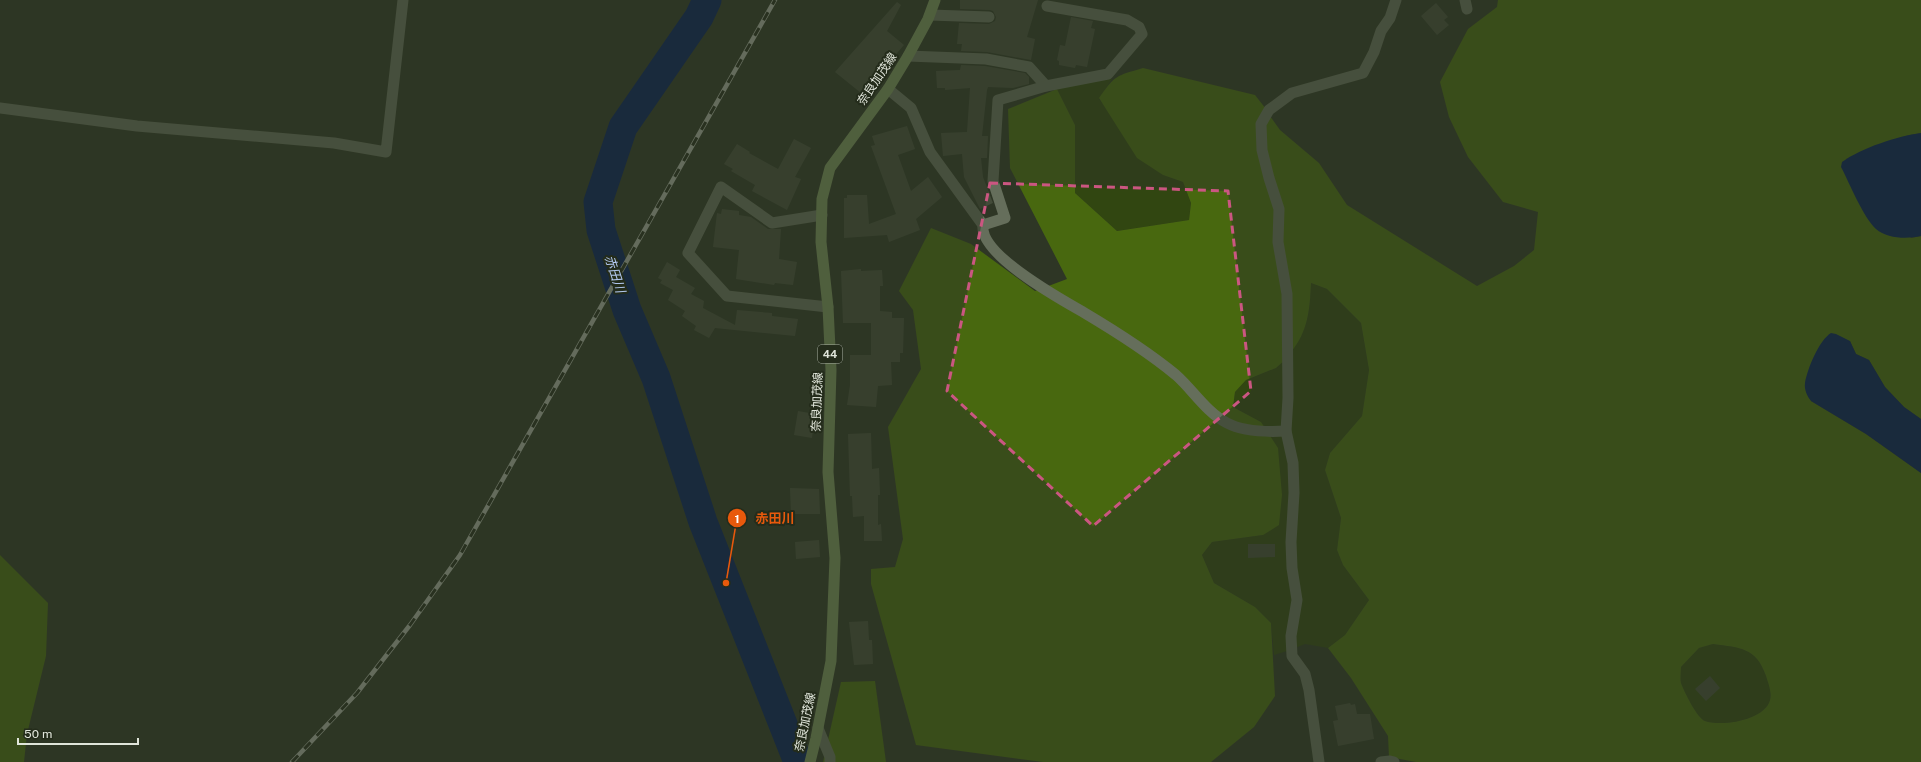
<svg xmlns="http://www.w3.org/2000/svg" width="1921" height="762" viewBox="0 0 1921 762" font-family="'Public Sans','Noto Sans JP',sans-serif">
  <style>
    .green { fill: #314611 }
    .forest { fill: #48680f; fill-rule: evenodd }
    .water { fill: #021b5a }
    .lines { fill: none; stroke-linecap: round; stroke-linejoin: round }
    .river { stroke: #021b5a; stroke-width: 29 }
    .building { fill: #434b39 }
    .minor { stroke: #656e5b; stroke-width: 11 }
    .primary { stroke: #79905c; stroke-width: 11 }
    .rail-casing { stroke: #a6ac9f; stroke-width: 4.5 }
    .rail { stroke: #242c1b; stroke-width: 3; stroke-dasharray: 9; stroke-linecap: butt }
    .marked { fill: none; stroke: #cb5681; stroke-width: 3; stroke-dasharray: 8 5; stroke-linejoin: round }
    .labels { text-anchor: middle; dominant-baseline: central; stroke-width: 4; stroke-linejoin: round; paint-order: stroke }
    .shield { fill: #242c1b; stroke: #a8aea1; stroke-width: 1 }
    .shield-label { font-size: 11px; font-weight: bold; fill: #e0e5da }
    .street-label { font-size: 12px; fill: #e0e5da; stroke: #242c1b }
    .water-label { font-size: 13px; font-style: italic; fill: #b1c6ed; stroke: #242c1b }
    .leader { fill: none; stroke: #e8590c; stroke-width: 1.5 }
    .callout-dot { fill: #e8590c; stroke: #242c1b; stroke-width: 1.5 }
    .mark-label { font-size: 12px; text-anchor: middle; font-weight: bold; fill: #fff }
    .callout-label { font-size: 13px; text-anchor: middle; font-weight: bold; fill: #e8590c; stroke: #242c1b; stroke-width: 4; stroke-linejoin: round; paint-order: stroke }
  </style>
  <rect width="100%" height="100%" fill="#2e3625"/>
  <g class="green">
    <path d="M 1112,79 L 1099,99 L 1163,175 L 1183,182 L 1191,203 L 1189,220 L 1117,231 L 1075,193 L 1075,125 L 1057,89 L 1091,80 Z"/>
    <path d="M 1311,283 L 1327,289 L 1361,323 L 1369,370 L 1362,416 L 1330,453 L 1325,470 L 1341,518 L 1337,550 L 1343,565 L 1369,600 L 1345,635 L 1328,648 L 1305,644 L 1295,648 C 1296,549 1290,451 1290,352 C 1308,332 1310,309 1311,283 Z"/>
    <path d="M 1285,360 L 1290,464 L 1294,600 L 1287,651 L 1274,655 L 1271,623 L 1255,607 L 1214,583 L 1202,555 L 1212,542 L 1263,535 L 1261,422 L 1233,407 L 1235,392 L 1246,380 L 1276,368 Z"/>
    <path d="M 1713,644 C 1740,648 1756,647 1766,676 C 1768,683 1772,692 1770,700 C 1765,720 1722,727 1705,721 C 1697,718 1684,691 1681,683 C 1680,678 1681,672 1681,667 L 1699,648 Z"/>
  </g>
  <g class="forest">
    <path d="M 1498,0 L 1921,0 L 1921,133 C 1895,137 1870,149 1846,159 L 1911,238 L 1921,236 L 1921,419 L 1904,407 L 1885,387 L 1869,360 L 1856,354 L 1850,341 L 1811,401 L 1866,434 L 1921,473 L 1921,762 L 1416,762 L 1389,757 L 1388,736 L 1351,678 L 1328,648 L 1345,635 L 1369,600 L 1343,565 L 1337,550 L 1341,518 L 1325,470 L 1330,453 L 1362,416 L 1369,370 L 1361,323 L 1327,289 L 1311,283 C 1310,309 1308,332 1291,352 L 1290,294 L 1265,149 L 1265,124 L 1270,116 L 1280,130 L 1319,163 L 1347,205 L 1477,286 L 1514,266 L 1534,250 L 1538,212 L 1503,202 L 1468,157 L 1449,117 L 1440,82 L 1468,29 L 1497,7 ZM 1713,644 C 1740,648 1756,647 1766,676 C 1768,683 1772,692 1770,700 C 1765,720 1722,727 1705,721 C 1697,718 1684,691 1681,683 C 1680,678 1681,672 1681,667 L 1699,648 Z"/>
    <path d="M 1143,68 L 1255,95 L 1266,109 L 1260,116 L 1275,210 L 1282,295 L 1285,360 L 1276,368 L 1246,380 L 1235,392 L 1233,407 L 1261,422 L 1278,448 L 1282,495 L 1279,525 L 1263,535 L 1212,542 L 1202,555 L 1214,583 L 1255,607 L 1271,623 L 1275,696 L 1254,727 L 1211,762 L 1043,762 L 916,745 L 871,584 L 871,569 L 895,567 L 903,539 L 888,427 L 921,369 L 913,310 L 899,291 L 931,228 L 971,244 L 1035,291 L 1067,279 L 1010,168 L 1008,109 L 1057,89 L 1075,125 L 1075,193 L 1117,231 L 1189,220 L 1191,203 L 1183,182 L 1163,175 L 1137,158 L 1099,98 C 1115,75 1116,76 1143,68 Z"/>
    <path d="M 0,555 L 48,603 L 46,656 L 27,734 L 24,762 L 0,762 Z"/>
    <path d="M 875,681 L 886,762 L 823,762 L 841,682 Z"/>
  </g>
  <g class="water">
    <path d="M 1921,133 L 1921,236 C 1908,239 1887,239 1876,229 C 1863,217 1850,184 1841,167 L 1842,162 C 1861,148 1898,136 1921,133 Z"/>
    <path d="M 1831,333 L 1836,334 L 1850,341 L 1856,354 L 1869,360 L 1885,387 L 1904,407 L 1921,419 L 1921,473 L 1866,434 L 1811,401 C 1807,396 1804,389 1805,383 C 1807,370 1819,340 1831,333 Z"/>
  </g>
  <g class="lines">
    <path class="river" d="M 707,0 L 699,17 L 623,127 L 598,202 L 601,230 L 627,310 L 656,378 L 703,522 L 798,762"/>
  </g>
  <g class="building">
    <path d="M 960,0 L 1038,0 L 1027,37 L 1035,39 L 1031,60 L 987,52 L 961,51 L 962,44 L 957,44 L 959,23 L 989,24 L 995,21 L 996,17 L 993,11 L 990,10 L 960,9 Z"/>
    <path d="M 897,2 L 901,5 L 887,31 L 904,45 L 883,69 L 882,68 L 861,93 L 835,72 Z"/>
    <path d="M 1436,3 L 1448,17 L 1444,20 L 1449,25 L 1437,35 L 1421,16 Z"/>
    <path d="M 1071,17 L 1093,21 L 1091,28 L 1095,29 L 1087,67 L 1076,65 L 1075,68 L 1059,65 L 1059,61 L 1057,60 L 1060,45 L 1065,46 Z"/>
    <path d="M 961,65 L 985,66 L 1025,73 L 1029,77 L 1029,84 L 1013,88 L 988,87 L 987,90 L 982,136 L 988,136 L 987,158 L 981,158 L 983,177 L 993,203 L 980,209 L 964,177 L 962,154 L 943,156 L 941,133 L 967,132 L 970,88 L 945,90 L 945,88 L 937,88 L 936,71 L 960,70 Z"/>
    <path d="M 907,126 L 915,149 L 898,155 L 911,191 L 928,177 L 942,197 L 916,219 L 920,230 L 889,242 L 887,235 L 844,238 L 844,198 L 847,198 L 847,195 L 867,195 L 869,224 L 896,214 L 871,146 L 875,145 L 872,136 Z"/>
    <path d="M 794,139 L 811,148 L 795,177 L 801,179 L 787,210 L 752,191 L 755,185 L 731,171 L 733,169 L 724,164 L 737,144 L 750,152 L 749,153 L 778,169 Z"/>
    <path d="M 722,209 L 739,211 L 739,215 L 751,217 L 768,229 L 781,229 L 779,259 L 797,262 L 793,285 L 775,283 L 774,285 L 736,279 L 739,250 L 713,247 L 717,213 L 721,214 Z"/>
    <path d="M 667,262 L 680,270 L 676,277 L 695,288 L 691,294 L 704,301 L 703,308 L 735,325 L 737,310 L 772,313 L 772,316 L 798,319 L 795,336 L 715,328 L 709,338 L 694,330 L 696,326 L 682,316 L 685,311 L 668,300 L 673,290 L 660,283 L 662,280 L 658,278 Z"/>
    <path d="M 861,269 L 861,271 L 882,270 L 883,286 L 880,286 L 880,311 L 892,312 L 892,318 L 904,318 L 903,353 L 900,353 L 900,362 L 891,362 L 892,385 L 878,386 L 876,407 L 847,405 L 850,385 L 850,355 L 871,355 L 871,323 L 843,323 L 841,271 Z"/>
    <path d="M 798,411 L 815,414 L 812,438 L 794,435 Z"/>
    <path d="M 871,433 L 872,469 L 879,468 L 880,495 L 878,495 L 878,525 L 881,524 L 882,541 L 864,541 L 864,516 L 853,517 L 852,496 L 850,496 L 848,434 Z"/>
    <path d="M 790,488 L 819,489 L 820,514 L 791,514 Z"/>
    <path d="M 819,540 L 820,557 L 796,559 L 795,542 Z"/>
    <path d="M 1248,544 L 1275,544 L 1275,557 L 1248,558 Z"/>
    <path d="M 868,621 L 869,640 L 872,640 L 873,664 L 854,665 L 849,622 Z"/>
    <path d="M 1710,676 L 1720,688 L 1706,701 L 1695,689 Z"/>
    <path d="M 1350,703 L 1351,705 L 1355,704 L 1357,714 L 1370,714 L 1374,739 L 1338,746 L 1333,721 L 1338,720 L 1335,706 Z"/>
  </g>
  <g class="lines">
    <g class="minor">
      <path d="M 1465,0 L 1467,9"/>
      <path d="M 930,15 L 989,17"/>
      <path d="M 908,56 L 986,59 L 1029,67 L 1046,86"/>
      <path d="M 888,89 L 911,108 L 930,152 L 983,225 C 979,254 1060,299 1083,312 C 1115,331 1147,351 1176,375 C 1193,390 1206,412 1227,423 C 1244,432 1268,432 1286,431"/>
      <path d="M 0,108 L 137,126 L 334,143 L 386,152 L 403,0"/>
      <path d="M 822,215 L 772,223 L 721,187 L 688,253 L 727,296 L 828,307"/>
      <path d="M 983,225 L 1005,218 L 993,181 L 998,100 L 1046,86 L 1108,74 L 1142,34 L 1139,27 L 1127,20 L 1047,6"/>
      <path d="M 818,728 L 830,757 L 830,762"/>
      <path d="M 1319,762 L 1309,690 L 1305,674 L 1292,656 L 1291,636 L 1297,600 L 1292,568 L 1291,542 L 1294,493 L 1293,463 L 1286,431 L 1288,398 L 1287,294 L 1278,242 L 1279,209 L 1269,178 L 1262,150 L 1261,124 L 1269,110 L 1292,93 L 1363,73 L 1374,52 L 1381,31 L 1390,18 L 1396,0"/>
      <path d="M 1381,762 L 1390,761 L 1394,762"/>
    </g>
    <path class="primary" d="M 810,762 L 816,738 L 831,661 L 835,558 L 828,472 L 831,370 L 828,307 L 821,242 L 822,199 L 830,168 L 888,89 L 908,56 L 928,19 L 935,0"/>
    <defs>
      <path id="rail" d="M 292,762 L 357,693 L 410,625 L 460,555 L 775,0"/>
    </defs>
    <use href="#rail" class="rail-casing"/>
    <use href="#rail" class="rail"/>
  </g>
  <path d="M0 0H1921V762H0ZM 990,183 L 1228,191 L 1251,391 L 1093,526 L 947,391 Z" fill="#2e3625" fill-opacity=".55" fill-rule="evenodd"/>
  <path class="marked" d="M 990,183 L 1228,191 L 1251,391 L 1093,526 L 947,391 Z"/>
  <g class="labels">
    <rect class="shield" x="818" y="345" width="24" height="18" rx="3"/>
    <g class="shield-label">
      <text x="830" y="354">44</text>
    </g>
    <g class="street-label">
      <text transform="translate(877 79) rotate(-56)">奈良加茂線</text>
      <text transform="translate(817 402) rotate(-88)">奈良加茂線</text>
      <text transform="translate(805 722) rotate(-78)">奈良加茂線</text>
    </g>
    <g class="water-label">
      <text transform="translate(615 274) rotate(72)">赤田川</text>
    </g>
  </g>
  <path class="leader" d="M726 583L737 518"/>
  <g class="callout-dot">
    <circle cx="726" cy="583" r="4"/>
    <circle cx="737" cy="518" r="10"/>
  </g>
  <g class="mark-label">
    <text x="737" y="523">1</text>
  </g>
  <g class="callout-label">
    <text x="775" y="523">赤田川</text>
  </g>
  <path d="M18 738v6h120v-6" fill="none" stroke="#e0e5da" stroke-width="2"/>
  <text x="24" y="738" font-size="12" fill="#e0e5da" stroke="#242c1b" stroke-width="3" paint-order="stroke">50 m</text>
</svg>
